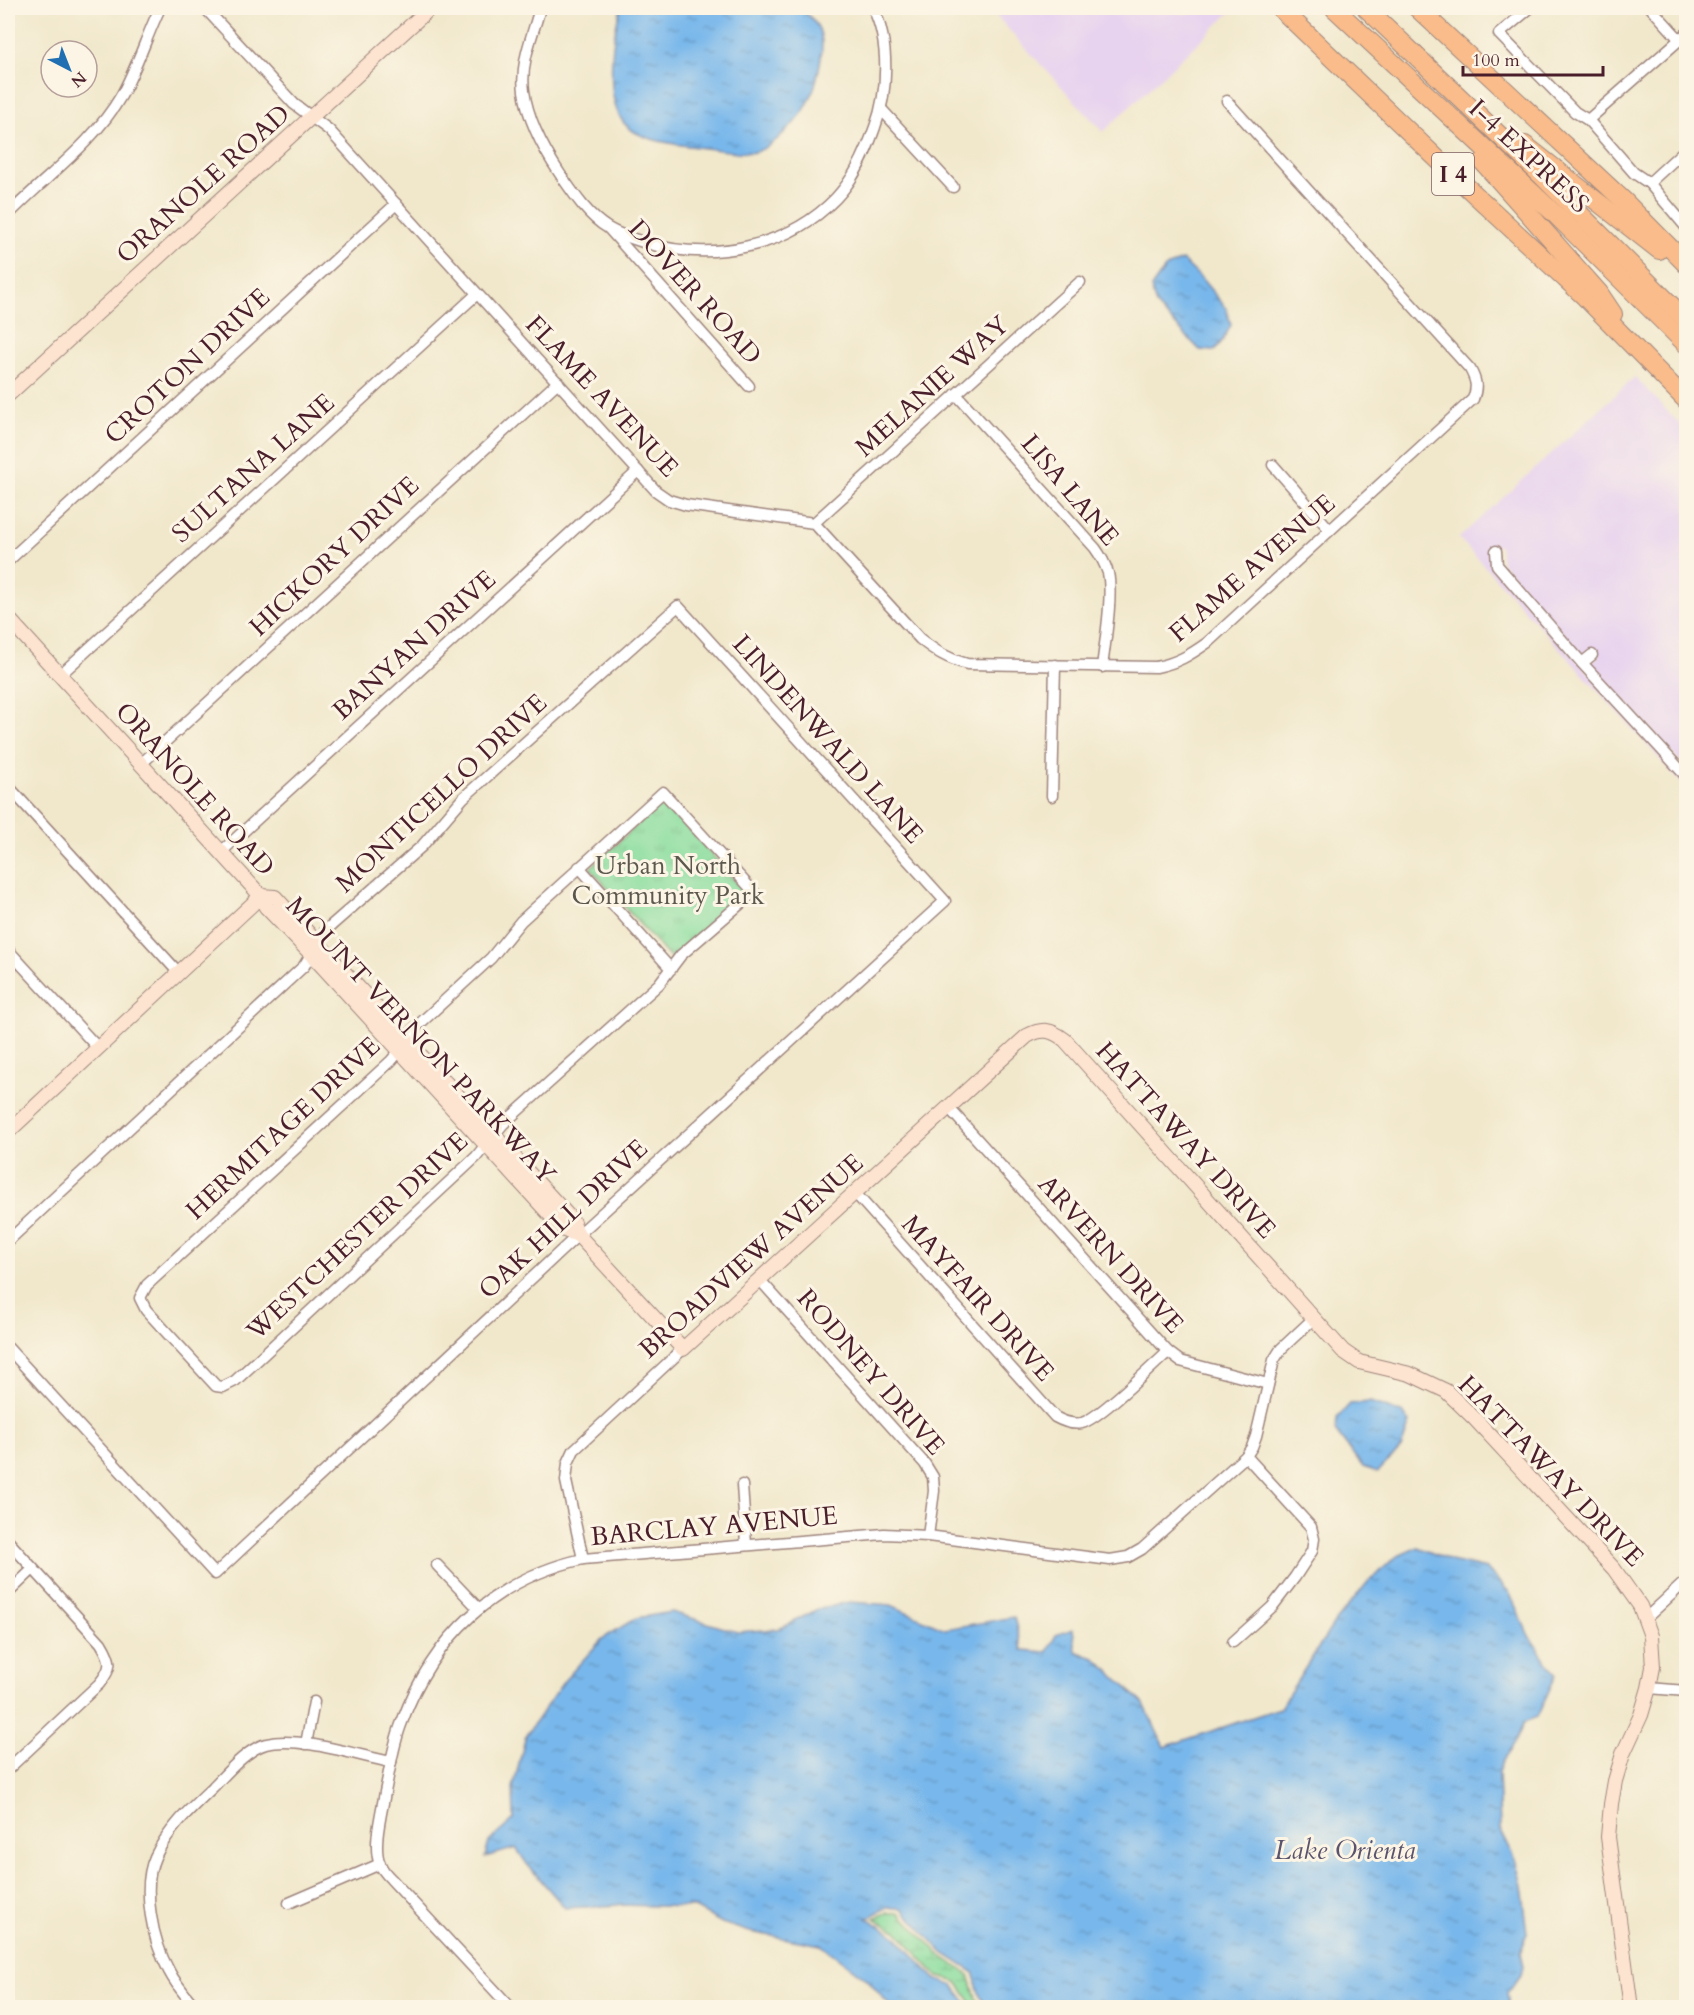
<svg xmlns="http://www.w3.org/2000/svg" width="1694" height="2015" viewBox="0 0 1694 2015" font-family="Cardo,serif">
  <style>
    .built { fill: #e7d2ef }
    .wetland { fill: url(#wetland-marsh); stroke: #6a7e64; stroke-width: 1.5 }
    .park { fill: url(#park-tufts); stroke: #6a7e64; stroke-width: 1.5 }
    .water { fill: url(#water-ripples); stroke: #616b8b; stroke-width: 1.5 }
    .lines { fill: none; stroke-linecap: round; stroke-linejoin: round }
    .street-casing { stroke: #9e847c; stroke-width: 13 }
    .secondary-casing { stroke: #9e847c; stroke-width: 16 }
    .highway-casing { stroke: #9e847c; stroke-width: 20 }
    .street { stroke: #fff; stroke-width: 10 }
    .secondary { stroke: #fde4d0; stroke-width: 14 }
    .highway { stroke: #f9bc8a; stroke-width: 18 }
    .labels { text-anchor: middle; dominant-baseline: central; stroke-width: 6; stroke-linejoin: round; paint-order: stroke }
    .shield { fill: #fcf5e5; stroke: #7f5f63; stroke-width: 1.5 }
    .shield-label { font-size: 24px; font-weight: bold; fill: #4a1f2b }
    .street-label { font-size: 26px; fill: #4a1f2b; stroke: #fcf5e5 }
    .park-label { font-size: 26px; fill: #5d584e; stroke: #fcf5e5 }
    .water-label { font-size: 27px; font-style: italic; fill: #5a546e; stroke: #fcf5e5 }
  </style>
  <defs>
    <pattern id="wetland-marsh" width="20" height="14" patternUnits="userSpaceOnUse" patternTransform="scale(1.5)"><rect width="20" height="14" fill="#89dd9e"/><path d="M1 5h8M5 5V1M11 12h8M15 12V8" fill="none" stroke="#78bd88"/></pattern>
    <pattern id="park-tufts" width="24" height="20" patternUnits="userSpaceOnUse" patternTransform="scale(1.5)"><rect width="24" height="20" fill="#89dd9e"/><path d="M3 7l-1-3M5 7V3M7 7l1-3M15 17l-1-3M17 17v-4M19 17l1-3" fill="none" stroke="#78bd88"/></pattern>
    <pattern id="water-ripples" width="26" height="14" patternUnits="userSpaceOnUse" patternTransform="scale(1.5)"><rect width="26" height="14" fill="#78b7eb"/><path d="M2 4q2-2 4 0t4 0M15 11q2-2 4 0t4 0" fill="none" stroke="#6494bf"/></pattern>
  </defs>
  <rect width="100%" height="100%" fill="#fcf5e5"/>
  <filter id="ink" filterUnits="userSpaceOnUse"><feTurbulence type="fractalNoise" baseFrequency=".0167" numOctaves="2"/><feDisplacementMap in="SourceGraphic" scale="12" xChannelSelector="R" yChannelSelector="G"/><feConvolveMatrix kernelMatrix="1 2 1 2 8 2 1 2 1" color-interpolation-filters="sRGB"/></filter>
  <filter id="wash" filterUnits="userSpaceOnUse"><feTurbulence type="fractalNoise" baseFrequency=".008" numOctaves="4" result="noise"/><feDisplacementMap in="SourceGraphic" scale="24" xChannelSelector="R" yChannelSelector="G"/><feGaussianBlur stdDeviation="1.35" result="paint"/><feColorMatrix in="noise" values="0 0 0 0 0 0 0 0 0 0 0 0 0 0 0 0 0 1.4 0 .05"/><feComposite in="paint" operator="in"/></filter>
  <g filter="url(#wash)">
    <rect width="100%" height="100%" fill="#f1e8cc"/>
    <g class="built">
      <path d="M 989,8 L 1171,8 L 1183,14 L 1204,11 L 1208,8 L 1235,8 L 1103,132 Z"/>
      <path d="M 1635,377 L 1686,431 L 1686,768 L 1590,664 L 1599,656 L 1593,648 L 1583,656 L 1502,563 L 1500,546 L 1490,546 L 1492,564 L 1686,783 L 1686,788 L 1459,538 Z"/>
    </g>
    <path class="wetland" d="M 887,1913 L 900,1913 L 941,1956 L 969,1975 L 976,1998 L 981,2007 L 974,2007 L 957,1982 L 937,1976 L 898,1932 L 874,1918 Z"/>
    <path class="park" d="M 664,801 L 745,892 L 671,959 L 590,868 Z"/>
    <g class="water">
      <path d="M 621,8 L 800,8 C 806,12 818,24 820,32 C 826,48 816,87 808,103 C 800,120 773,147 755,152 C 745,155 709,148 696,147 C 675,144 638,141 624,123 C 604,98 612,36 621,8 Z"/>
      <path d="M 1182,260 L 1201,278 L 1226,308 L 1231,325 L 1223,340 L 1214,351 L 1200,350 L 1156,305 L 1151,288 L 1165,268 Z"/>
      <path d="M 1370,1402 L 1402,1413 L 1410,1422 L 1401,1448 L 1378,1472 L 1363,1467 L 1336,1432 L 1337,1418 L 1350,1404 Z"/>
      <path d="M 1418,1547 L 1451,1561 L 1486,1569 L 1509,1592 L 1529,1636 L 1556,1675 L 1537,1717 L 1524,1722 L 1514,1745 L 1502,1762 L 1498,1772 L 1500,1829 L 1516,1862 L 1522,1886 L 1528,1933 L 1520,1953 L 1523,1966 L 1521,1975 L 1507,1994 L 1509,2007 L 986,2007 L 980,1996 L 973,1972 L 943,1953 L 902,1908 L 886,1908 L 867,1918 L 895,1935 L 935,1979 L 954,1986 L 969,2007 L 891,2007 L 868,1980 L 821,1945 L 750,1932 L 722,1923 L 693,1907 L 620,1905 L 565,1908 L 527,1864 L 516,1848 L 485,1857 L 489,1842 L 514,1819 L 513,1788 L 526,1735 L 564,1681 L 602,1639 L 636,1618 L 672,1612 L 737,1632 L 779,1629 L 816,1610 L 849,1602 L 891,1605 L 945,1629 L 1014,1617 L 1022,1650 L 1047,1652 L 1056,1635 L 1073,1629 L 1076,1651 L 1096,1659 L 1144,1704 L 1164,1747 L 1280,1708 L 1334,1623 L 1367,1583 L 1396,1557 Z"/>
    </g>
  </g>
  <g filter="url(#ink)">
    <g class="lines">
      <defs>
        <g id="street">
          <path d="M 205,8 L 294,104 L 329,130 L 656,491 L 669,500 L 686,505 L 814,523 L 920,639 C 935,651 948,659 967,664 L 1156,667 C 1177,663 1190,655 1207,643 L 1473,399 C 1478,387 1476,380 1470,369 L 1227,101"/>
          <path d="M 540,8 C 533,35 520,62 524,91 C 528,121 544,150 560,174 C 573,193 588,216 608,228 C 619,235 634,239 646,243 C 711,262 788,248 836,198 C 855,178 866,153 875,127 C 888,92 890,42 873,8"/>
          <path d="M 1530,8 L 1499,34 L 1575,112 L 1588,120 L 1634,173 L 1649,183 L 1686,227"/>
          <path d="M 1651,8 L 1680,40"/>
          <path d="M 882,110 L 953,187"/>
          <path d="M 1588,120 L 1686,34"/>
          <path d="M 1649,183 L 1686,149"/>
          <path d="M 8,215 C 45,177 94,143 121,96 C 136,70 147,35 160,8"/>
          <path d="M 610,230 L 749,386"/>
          <path d="M 956,394 L 1095,548 C 1101,556 1105,564 1108,573 C 1113,595 1105,643 1102,667"/>
          <path d="M 1273,465 L 1330,530"/>
          <path d="M 814,523 L 1080,282"/>
          <path d="M 1496,551 L 1497,565 L 1582,663 L 1686,776"/>
          <path d="M 8,561 L 396,204"/>
          <path d="M 1582,663 L 1592,655"/>
          <path d="M 60,675 L 477,294"/>
          <path d="M 141,764 L 558,382"/>
          <path d="M 8,786 L 179,973"/>
          <path d="M 663,792 L 754,892 L 681,955 L 659,984 L 503,1124 L 476,1157 L 235,1381 L 223,1387 L 216,1386 L 146,1310 L 140,1298 L 147,1285 L 391,1061 L 408,1041 L 415,1028 L 491,958 L 521,921 Z"/>
          <path d="M 1052,796 L 1055,665"/>
          <path d="M 221,852 L 638,471"/>
          <path d="M 579,867 L 671,969"/>
          <path d="M 8,950 L 98,1048"/>
          <path d="M 949,1108 L 1168,1352 L 1180,1361 L 1268,1384"/>
          <path d="M 855,1193 L 1055,1417 C 1064,1422 1072,1425 1082,1423 C 1100,1418 1151,1367 1168,1352"/>
          <path d="M 8,1241 L 304,966 L 326,930 L 422,846 L 463,798 L 678,606 L 945,901 L 578,1235 L 215,1574 L 8,1348"/>
          <path d="M 759,1279 L 925,1464 L 933,1477 L 934,1491 L 928,1536"/>
          <path d="M 742,1485 L 746,1544"/>
          <path d="M 8,1541 L 101,1643 C 112,1661 113,1667 99,1684 L 8,1769"/>
          <path d="M 583,1559 L 566,1481 L 568,1463 L 574,1450 L 683,1349"/>
          <path d="M 437,1565 L 479,1609"/>
          <path d="M 8,1593 L 33,1569"/>
          <path d="M 1645,1619 L 1686,1581"/>
          <path d="M 1233,1642 L 1272,1607 L 1295,1577 L 1312,1551 L 1314,1539 L 1311,1527 L 1246,1456"/>
          <path d="M 1649,1688 L 1686,1691"/>
          <path d="M 306,1744 L 314,1702"/>
          <path d="M 289,1903 L 380,1864"/>
          <path d="M 196,2008 C 186,1996 176,1985 169,1971 C 153,1942 141,1888 155,1857 C 168,1829 191,1808 213,1787 C 226,1774 247,1749 266,1744 C 300,1736 355,1755 391,1762"/>
          <path d="M 511,2008 L 391,1879 C 387,1875 382,1870 380,1864 C 372,1847 382,1811 385,1792 C 390,1769 393,1744 402,1722 C 433,1637 494,1579 583,1559 L 884,1534 L 928,1536 L 1110,1560 L 1128,1557 L 1142,1549 L 1246,1456 L 1252,1447 L 1256,1436 L 1274,1360 L 1281,1349 L 1313,1319"/>
        </g>
        <g id="secondary">
          <path d="M 8,395 L 430,8"/>
          <path d="M 8,618 L 261,896 L 266,907 L 312,955 L 564,1230 L 578,1235"/>
          <path d="M 261,896 L 275,897 L 572,1220 L 578,1235 L 683,1349 L 1027,1036 C 1042,1028 1051,1029 1065,1040 L 1343,1351 L 1359,1362 L 1410,1374 L 1446,1391 L 1475,1419 L 1614,1569 L 1640,1606 L 1651,1636 L 1653,1667 L 1649,1688 L 1641,1715 L 1623,1754 L 1615,1781 L 1611,1804 L 1608,1837 L 1631,2008"/>
          <path d="M 8,1132 L 261,896"/>
        </g>
        <g id="highway">
          <path d="M 1280,8 L 1455,176 L 1585,297 L 1686,400"/>
          <path d="M 1334,8 L 1556,215 L 1686,344"/>
          <path d="M 1366,8 L 1540,174 L 1686,320"/>
          <path d="M 1417,8 L 1623,200 L 1686,264"/>
          <path d="M 1525,145 L 1659,250"/>
          <path d="M 1483,162 L 1599,293 L 1613,314"/>
        </g>
      </defs>
      <use href="#street" class="street-casing"/>
      <use href="#secondary" class="secondary-casing"/>
      <use href="#highway" class="highway-casing"/>
      <use href="#street" class="street"/>
      <use href="#secondary" class="secondary"/>
      <use href="#highway" class="highway"/>
    </g>
  </g>
  <g class="labels">
    <rect class="shield" x="1432" y="153" width="42" height="42" rx="4.5"/>
    <g class="shield-label">
      <text x="1453" y="174">I 4</text>
    </g>
    <g class="street-label">
      <text transform="translate(1529 156) rotate(43)">I-4 EXPRESS</text>
      <text transform="translate(203 184) rotate(-42)">ORANOLE ROAD</text>
      <text transform="translate(695 292) rotate(48)">DOVER ROAD</text>
      <text transform="translate(187 366) rotate(-43)">CROTON DRIVE</text>
      <text transform="translate(932 386) rotate(-42)">MELANIE WAY</text>
      <text transform="translate(602 396) rotate(47)">FLAME AVENUE</text>
      <text transform="translate(253 468) rotate(-42)">SULTANA LANE</text>
      <text transform="translate(1070 490) rotate(50)">LISA LANE</text>
      <text transform="translate(334 556) rotate(-43)">HICKORY DRIVE</text>
      <text transform="translate(1252 568) rotate(-41)">FLAME AVENUE</text>
      <text transform="translate(414 645) rotate(-42)">BANYAN DRIVE</text>
      <text transform="translate(828 739) rotate(48)">LINDENWALD LANE</text>
      <text transform="translate(195 789) rotate(48)">ORANOLE ROAD</text>
      <text transform="translate(441 793) rotate(-43)">MONTICELLO DRIVE</text>
      <text transform="translate(421 1040) rotate(47)">MOUNT VERNON PARKWAY</text>
      <text transform="translate(283 1128) rotate(-43)">HERMITAGE DRIVE</text>
      <text transform="translate(1186 1140) rotate(48)">HATTAWAY DRIVE</text>
      <text transform="translate(563 1219) rotate(-43)">OAK HILL DRIVE</text>
      <text transform="translate(357 1236) rotate(-43)">WESTCHESTER DRIVE</text>
      <text transform="translate(1111 1254) rotate(48)">ARVERN DRIVE</text>
      <text transform="translate(751 1256) rotate(-42)">BROADVIEW AVENUE</text>
      <text transform="translate(978 1298) rotate(48)">MAYFAIR DRIVE</text>
      <text transform="translate(871 1372) rotate(49)">RODNEY DRIVE</text>
      <text transform="translate(1551 1471) rotate(46)">HATTAWAY DRIVE</text>
      <text transform="translate(714 1526) rotate(-5)">BARCLAY AVENUE</text>
    </g>
    <g class="park-label">
      <text x="668" y="865">Urban North<tspan x="668" dy="30">Community Park</tspan></text>
    </g>
    <g class="water-label">
      <text x="1345" y="1850">Lake Orienta</text>
    </g>
  </g>
  <rect width="1694" height="2015" fill="none" stroke="#fcf5e5" stroke-width="30"/>
  <g transform="translate(69 69) rotate(138)"><circle r="28" fill="#fcf5e5" stroke="#b59f9b" stroke-width="1.5"/>
  <path d="M0-4.5L10 22L0 15L-10 22Z" fill="#1f6fb2"/>
  <text y="-9" font-size="16" font-weight="bold" text-anchor="middle" fill="#4a1f2b">N</text>
  </g>
  <path d="M1463 66v9h140v-9" fill="none" stroke="#4a1f2b" stroke-width="3"/>
  <text x="1472" y="66" font-size="18" fill="#4a1f2b" stroke="#fcf5e5" stroke-width="4.5" paint-order="stroke">100 m</text>
</svg>
